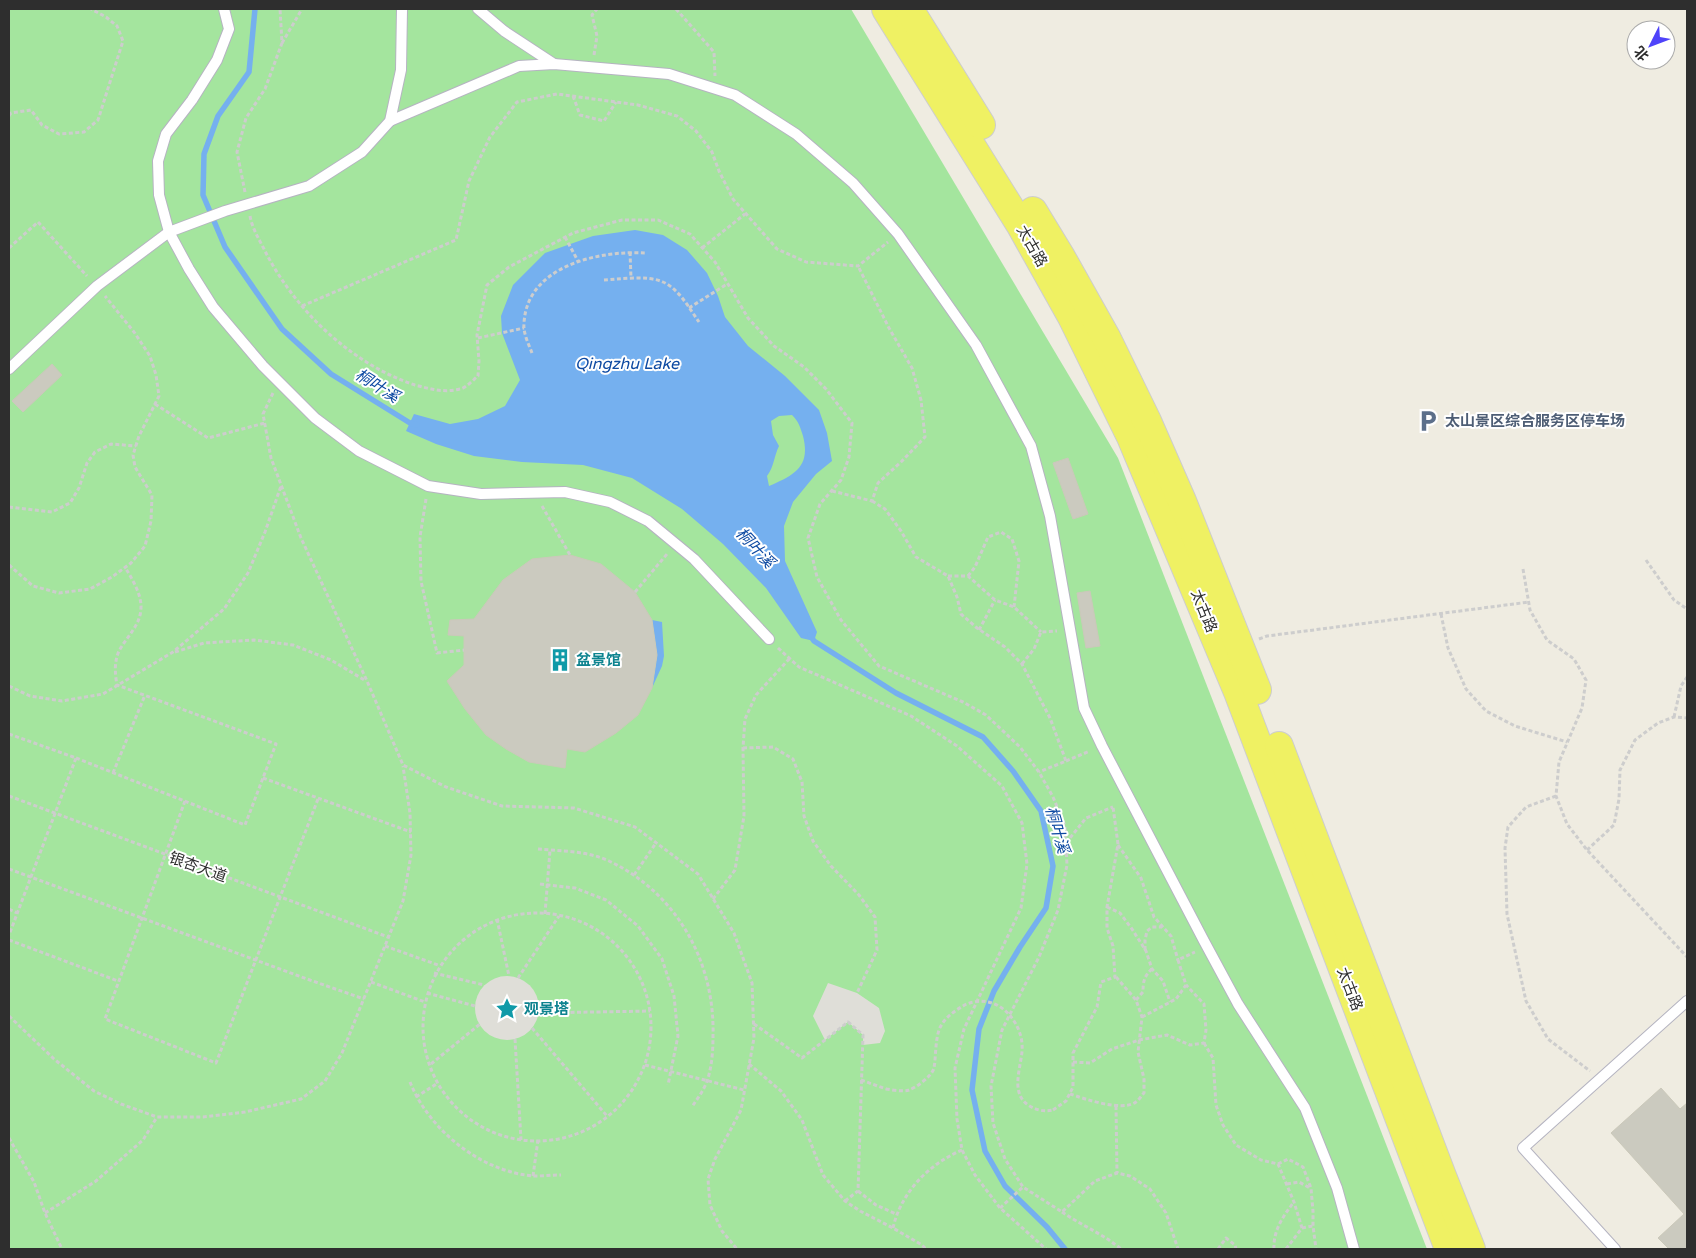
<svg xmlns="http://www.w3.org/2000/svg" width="1696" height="1258" viewBox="0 0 1696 1258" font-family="'Varela Round','Noto Sans SC',sans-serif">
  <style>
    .green { fill: #a4e59e }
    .plaza { fill: #dfded8 }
    .water { fill: #75b0ef; fill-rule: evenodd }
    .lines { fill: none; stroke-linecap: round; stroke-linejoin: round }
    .stream { stroke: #75b0ef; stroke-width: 5.5 }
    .building { fill: #cbcabf; stroke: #cbc9ba }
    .service-casing { stroke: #b5b4c1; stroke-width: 12 }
    .primary-casing { stroke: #cdcdcd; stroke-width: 30 }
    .path { stroke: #cdcdcd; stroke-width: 3; stroke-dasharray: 4 2.5; stroke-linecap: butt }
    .service { stroke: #fff; stroke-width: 10 }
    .primary { stroke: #eff163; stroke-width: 28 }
    .path-bridge { stroke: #cdcdcd; stroke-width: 3; stroke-dasharray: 4 2.5; stroke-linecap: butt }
    .labels { text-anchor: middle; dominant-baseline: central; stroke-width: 4; stroke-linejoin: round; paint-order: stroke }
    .street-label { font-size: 15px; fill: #2e2e2e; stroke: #fff }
    .service-label { font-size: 15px; font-weight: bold; fill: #4e5e75; stroke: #fff; text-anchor: start }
    .culture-label { font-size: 15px; font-weight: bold; fill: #0d838f; stroke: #fff; text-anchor: start }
    .water-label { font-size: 16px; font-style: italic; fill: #0e4aa2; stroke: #fff }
  </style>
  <rect width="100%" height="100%" fill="#efece1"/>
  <path class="green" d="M 9,9 L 851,9 L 1118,458 L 1427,1249 L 9,1249 Z"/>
  <g class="plaza">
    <circle cx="507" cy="1008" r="32"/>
    <path d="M 828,983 L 857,993 L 879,1008 L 885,1031 L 880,1043 L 863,1045 L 863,1035 L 848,1022 L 825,1040 L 813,1016 Z"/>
  </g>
  <g class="water">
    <path d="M 635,230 L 663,235 L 687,250 L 707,273 L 718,296 L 725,317 L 748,346 L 785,376 L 819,410 L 827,433 L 832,461 L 816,474 L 793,502 L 784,526 L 785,561 L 817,632 L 814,641 L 801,638 L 766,588 L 723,544 L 682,509 L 632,478 L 583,465 L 522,462 L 474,456 L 436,444 L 406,431 L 414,414 L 450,424 L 478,419 L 505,406 L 520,380 L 502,333 L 501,316 L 513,285 L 545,253 L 593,236 ZM 792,415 C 799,422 800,427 803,436 C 811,467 794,475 769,486 L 767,476 C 774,467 774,456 779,446 L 773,435 L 771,421 L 779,416 Z"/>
    <path d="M 652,620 L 662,622 L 664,656 L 662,666 L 652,688 L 657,655 Z"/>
  </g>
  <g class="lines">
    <g class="stream">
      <path d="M 255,9 L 249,72 L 218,116 L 204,154 L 203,195 L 225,247 L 282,329 L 331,374 L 410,423 L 417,425"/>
      <path d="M 810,635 L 814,641 L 896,693 L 983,737 L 1013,771 L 1041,811 L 1053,866 L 1046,908 L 1020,947 L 994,991 L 979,1029 L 972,1090 L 985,1151 L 1005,1186 L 1047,1227 L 1065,1249"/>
    </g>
  </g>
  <g class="building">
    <path d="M 52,364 L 62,375 L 23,412 L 12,401 Z"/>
    <path d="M 1068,458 L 1088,514 L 1073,519 L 1053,463 Z"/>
    <path d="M 570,555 L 601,564 L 635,592 L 652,620 L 657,655 L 652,688 L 638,715 L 616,733 L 585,752 L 567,749 L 565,768 L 529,762 L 506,749 L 486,735 L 465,709 L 447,681 L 464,665 L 464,636 L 448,635 L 450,620 L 474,619 L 503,580 L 532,559 Z"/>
    <path d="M 1090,591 L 1100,646 L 1086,648 L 1077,593 Z"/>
    <path d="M 1661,1088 L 1680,1109 L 1687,1103 L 1687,1249 L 1669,1249 L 1658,1238 L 1684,1214 L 1611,1133 Z"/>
  </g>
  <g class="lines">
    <defs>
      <g id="service">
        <path d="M 224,9 L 229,29 L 217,60 L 192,100 L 166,134 L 158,161 L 159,195 L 169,232 L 189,269 L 213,307 L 263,366 L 315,418 L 359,451 L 428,486 L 481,494 L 565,492 L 610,502 L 648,521 L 694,559 L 769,639"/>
        <path d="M 478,9 L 504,31 L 554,64"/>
        <path d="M 390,121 L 519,66 L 554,64 L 669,74 L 735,95 L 796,134 L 853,183 L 898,234 L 976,345 L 1031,446 L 1050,516 L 1084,708 L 1102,746 L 1204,941 L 1238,1004 L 1305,1108 L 1337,1188 L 1354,1249"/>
        <path d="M 9,369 L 97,286 L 169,232 L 225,211 L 309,186 L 362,152 L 390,121 L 401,70 L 402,9"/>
        <path d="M 1615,1249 L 1523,1148 L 1687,1001"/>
      </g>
      <g id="primary">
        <path d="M 886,9 L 1020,224 L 1072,317 L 1131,437 L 1238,692 L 1449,1249"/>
        <path d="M 909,9 L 981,125"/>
        <path d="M 1033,211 L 1061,257 L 1106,337 L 1147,421 L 1182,501 L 1257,690"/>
        <path d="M 1279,746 L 1442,1176 L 1471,1249"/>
      </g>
    </defs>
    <use href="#service" class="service-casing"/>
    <use href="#primary" class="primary-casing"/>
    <g class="path">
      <path d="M 676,9 L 714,52 L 715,76"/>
      <path d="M 282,43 L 302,9"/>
      <path d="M 594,55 L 597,36 L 592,15 L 597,9"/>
      <path d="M 573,96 L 580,115 L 604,121 L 616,102"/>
      <path d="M 9,116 L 11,113 L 31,110 L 42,125 L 59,134 L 84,132 L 98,120 L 123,41 L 117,26 L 106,17 L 91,9"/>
      <path d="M 245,192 L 237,152 L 246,118 L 265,89 L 282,43 L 280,9"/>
      <path d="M 250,216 C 252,228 259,239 265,251 C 295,310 351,364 415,385 C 430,389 444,393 460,389 C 466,388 473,380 478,376 L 479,361 L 477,335 L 487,285 L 509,267 L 573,233 L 622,220 L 658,220 L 690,234 L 715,262 L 748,318 L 774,346 L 804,367 L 826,389 L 852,423 L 849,457 L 841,480 L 820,504 L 808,538 L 817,577 L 841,620 L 879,666 L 963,702 L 986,715 L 1020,747 L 1039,772 L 1053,797 L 1065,826 L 1067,865 L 1058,910 L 1039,957 L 1002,1030 L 991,1086 L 993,1123 L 1005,1159 L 1023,1187 L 1062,1212 L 1095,1181 L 1117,1173 L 1130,1176 L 1150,1189 L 1166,1213 L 1178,1249"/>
      <path d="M 565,237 L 578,261"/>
      <path d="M 9,248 L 38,222 L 87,276"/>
      <path d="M 702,248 L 745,214"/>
      <path d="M 630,252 L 631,278"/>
      <path d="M 604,280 C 620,279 648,275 663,282 C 679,289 689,308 699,322"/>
      <path d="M 302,306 L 456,240 L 469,181 L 490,137 L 517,102 L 557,94 L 638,105 L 677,116 L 696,131 L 712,152 L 719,171 L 733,199 L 777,249 L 806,262 L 858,266 L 888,242"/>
      <path d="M 689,308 L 727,284"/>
      <path d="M 478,338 L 524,328"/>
      <path d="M 532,353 C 529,345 523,333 524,324 C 526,266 599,250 646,253"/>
      <path d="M 273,393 L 263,414 L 271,458 L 301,538 L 367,681 L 403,765 L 446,787 L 502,806 L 574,808 L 635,827 L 698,874 L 734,933 L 752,983 L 754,1038 L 741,1110 L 715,1159 L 708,1179 L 710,1205 L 722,1231 L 737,1249"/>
      <path d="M 155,404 L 208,438 L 265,423"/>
      <path d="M 832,491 L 872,501 L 878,483 L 902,461 L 925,437 L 921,400 L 912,368 L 889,328 L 858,266"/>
      <path d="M 426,499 L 420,537 L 421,581 L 437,653 L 464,650"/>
      <path d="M 872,501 L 885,509 L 901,531 L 916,557 L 948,576 L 957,597 L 961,614 L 977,628 L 1005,647 L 1022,664 L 1050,718 L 1066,761 L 1039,772"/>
      <path d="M 542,506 L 570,555"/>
      <path d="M 9,507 L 52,512 L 70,503 L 79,488 L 87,463 L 95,452 L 111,444 L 136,446"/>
      <path d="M 1646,560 L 1674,600 L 1687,609"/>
      <path d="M 9,565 L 33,586 L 59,593 L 90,589 L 112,577 L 131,563 L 145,546 L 151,521 L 152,495 L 135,467 L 133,455 L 139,436 L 159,396 L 156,375 L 150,356 L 134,332 L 105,296"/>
      <path d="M 1523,569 L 1530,610 L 1547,640 L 1574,659 L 1586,680 L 1582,708 L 1559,762 L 1556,796 L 1567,824 L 1587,850 L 1687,957"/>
      <path d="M 948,576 L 968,576 L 995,600 L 1014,607 L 1041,632"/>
      <path d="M 968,576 L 975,567 L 988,537 L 1001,532 L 1012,539 L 1019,561 L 1014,607"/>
      <path d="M 635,592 L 667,554"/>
      <path d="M 1441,614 L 1448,648 L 1466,689 L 1486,711 L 1515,726 L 1567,742"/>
      <path d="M 979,630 L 995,600"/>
      <path d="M 1259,639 L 1267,636 L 1529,602"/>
      <path d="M 778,648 L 799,667 L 911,716 L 957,746 L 1002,786 L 1022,823 L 1027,864 L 1021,908 L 964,1029 L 955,1068 L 957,1119 L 962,1150 L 975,1175 L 1000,1208 L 1046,1249"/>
      <path d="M 175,652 L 204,643 L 254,640 L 293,645 L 331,660 L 366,681"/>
      <path d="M 1022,664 L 1034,649 L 1041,632 L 1057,631"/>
      <path d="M 9,686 L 30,696 L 62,701 L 103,694 L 173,652 L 224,609 L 248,573 L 265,532 L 281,486"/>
      <path d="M 1674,717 L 1681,686 L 1687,677"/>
      <path d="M 9,734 L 76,758 L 9,935"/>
      <path d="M 743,748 L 773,747 L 793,759 L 802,782 L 804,816 L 813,841 L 831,866 L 859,895 L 875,917 L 877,950 L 857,993"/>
      <path d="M 76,758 L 245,825 L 276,744 L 117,685 C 115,674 114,662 119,651 C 127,636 141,625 141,607 C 141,593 132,579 125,567"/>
      <path d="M 1066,761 L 1090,751"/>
      <path d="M 113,773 L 145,695"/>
      <path d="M 263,778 L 411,832"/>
      <path d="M 9,796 L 388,937"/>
      <path d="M 1556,796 L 1526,807 L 1508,827 L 1505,848 L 1507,914 L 1526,1001 L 1548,1039 L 1590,1071"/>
      <path d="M 185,801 L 105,1019 L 216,1063 L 318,799"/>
      <path d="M 1066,843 L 1086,818 L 1113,807"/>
      <path d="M 1118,845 L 1141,878 L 1154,917 L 1171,936 L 1178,960"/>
      <path d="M 538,849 C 561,851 588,851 609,861 C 677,893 715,962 713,1036 C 713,1050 712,1067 707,1081 C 704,1090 697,1099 692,1107"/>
      <path d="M 1587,850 L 1614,825 L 1619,799 L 1620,770 L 1635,740 L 1658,723 L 1674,717 L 1687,718"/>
      <path d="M 9,869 L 307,979 L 364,999"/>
      <path d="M 634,875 L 656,843"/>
      <path d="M 540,884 L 575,888 L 606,900 L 638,926 L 662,959 L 674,996 L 678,1036 L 668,1085"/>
      <path d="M 713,899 L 735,870 L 744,816 L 743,748 L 745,719 L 756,695 L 790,658"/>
      <path d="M 1107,907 L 1120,913 L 1132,929 L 1146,951 L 1152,969 L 1163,981 L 1170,1002"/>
      <path d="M 9,909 L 17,913"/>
      <circle cx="537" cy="1027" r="114"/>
      <path d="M 545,914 L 550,850"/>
      <path d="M 497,919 L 509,976"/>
      <path d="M 9,940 L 118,981"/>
      <path d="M 385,946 L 438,965"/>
      <path d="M 1145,950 L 1145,940 L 1147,931 L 1152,927 L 1162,927"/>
      <path d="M 434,973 L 484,985"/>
      <path d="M 518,978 L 559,916"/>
      <path d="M 371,982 L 425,1002"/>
      <path d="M 427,993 L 475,1006"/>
      <path d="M 1136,1000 L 1143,992 C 1143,982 1144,976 1152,969"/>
      <path d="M 538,1013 L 650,1011"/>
      <path d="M 9,1016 L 54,1059 L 94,1091 L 121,1104 L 157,1117 L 203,1117 L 245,1112 L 301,1099 L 325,1081 L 342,1053 L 403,901 L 411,855 L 410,813 L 403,766"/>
      <path d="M 1142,1017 L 1176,999 L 1186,985 L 1178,960 L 1195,952"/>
      <path d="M 754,1024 L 802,1058 L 848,1022 L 863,1035 L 858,1191 L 845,1201"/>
      <path d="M 532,1028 L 607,1116"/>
      <path d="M 515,1039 L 521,1140"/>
      <path d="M 1204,1043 L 1213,1058 L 1216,1105 L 1223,1125 L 1236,1145 L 1261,1160 L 1278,1164 L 1294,1202 L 1302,1228 L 1286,1249"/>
      <path d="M 1073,1062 L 1090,1063 L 1112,1049 L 1139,1040 L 1167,1035 L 1190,1045 L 1204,1043 L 1206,1030 L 1204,1004 L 1186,985"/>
      <path d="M 431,1064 L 480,1024"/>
      <path d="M 749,1064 L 781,1091 L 802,1120 L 823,1175 L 845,1201 L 860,1211 L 893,1228 L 922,1245 L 926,1249"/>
      <path d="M 645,1065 L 744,1090"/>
      <path d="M 861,1080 L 886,1089"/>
      <path d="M 410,1082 C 429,1130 481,1172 534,1176 C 543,1176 552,1175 561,1175"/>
      <path d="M 1070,1094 C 1085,1099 1122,1112 1136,1102 C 1139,1100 1141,1096 1144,1093 L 1144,1079 L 1138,1052 L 1142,1017 L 1136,1000 L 1116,977"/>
      <path d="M 416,1097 L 438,1083"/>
      <path d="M 1116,1106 L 1117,1173"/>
      <path d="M 1053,1110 L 1066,1101 L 1073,1087 L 1073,1053 L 1097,1007 L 1101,982 L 1115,977 L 1113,946 L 1107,928 L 1107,907 L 1118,844 L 1113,807"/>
      <path d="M 9,1138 L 34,1182 L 45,1213 L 62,1249"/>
      <path d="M 1278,1164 L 1288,1159 L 1303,1167 L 1311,1188 L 1313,1211 L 1313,1226 L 1316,1249"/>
      <path d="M 533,1176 L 538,1140"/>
      <path d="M 1287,1184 L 1299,1182 L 1310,1188"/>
      <path d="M 858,1191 L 876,1205 L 896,1214"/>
      <path d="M 1000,1208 L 1023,1187"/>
      <path d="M 1062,1212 C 1081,1225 1103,1234 1121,1249"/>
      <path d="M 45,1213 L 96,1181 L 143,1140 L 157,1117"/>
      <path d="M 893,1228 C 901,1192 929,1164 962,1150"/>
      <path d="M 1302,1228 L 1313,1226"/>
      <path d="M 1218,1249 L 1226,1238 L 1235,1245 L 1236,1249"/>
      <path d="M 1274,1249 C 1273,1231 1283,1216 1294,1202"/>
    </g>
    <use href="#service" class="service"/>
    <use href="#primary" class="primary"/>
    <path class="path-bridge" d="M 886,1089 C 893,1090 903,1092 909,1090 C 917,1087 932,1076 934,1068 C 936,1056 935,1043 939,1030 C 943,1019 953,1012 963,1006 C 971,1001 983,1000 992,1003 C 1008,1008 1021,1027 1022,1044 C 1024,1062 1008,1091 1028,1105 C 1036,1110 1043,1112 1053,1110"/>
  </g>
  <defs>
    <symbol id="parking-bare" viewBox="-9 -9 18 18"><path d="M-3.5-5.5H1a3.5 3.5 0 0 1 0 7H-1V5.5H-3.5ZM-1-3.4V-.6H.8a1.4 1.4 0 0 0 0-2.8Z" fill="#5c6f8a" stroke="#fff" stroke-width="2.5" paint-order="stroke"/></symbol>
    <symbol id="building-bare" viewBox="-9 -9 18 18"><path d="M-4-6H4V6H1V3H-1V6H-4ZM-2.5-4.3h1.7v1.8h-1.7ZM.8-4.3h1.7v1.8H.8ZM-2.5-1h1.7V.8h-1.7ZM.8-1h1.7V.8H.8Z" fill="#0f9aa8" stroke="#fff" stroke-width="2.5" paint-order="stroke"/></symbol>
    <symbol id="sight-bare" viewBox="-9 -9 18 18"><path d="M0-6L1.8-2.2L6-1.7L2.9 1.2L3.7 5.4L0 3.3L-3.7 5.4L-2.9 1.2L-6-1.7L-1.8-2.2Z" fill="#0f9aa8" stroke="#fff" stroke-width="2.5" paint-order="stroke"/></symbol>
  </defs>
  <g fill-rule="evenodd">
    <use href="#parking-bare" x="1412" y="405" width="32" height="32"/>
    <use href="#building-bare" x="544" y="644" width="32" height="32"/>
    <use href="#sight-bare" x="491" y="993" width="32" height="32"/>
  </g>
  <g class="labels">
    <g class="street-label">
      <text transform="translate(1032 246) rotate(60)">太古路</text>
      <text transform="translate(1204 611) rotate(68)">太古路</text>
      <text transform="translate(198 867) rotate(20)">银杏大道</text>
      <text transform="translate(1350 989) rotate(69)">太古路</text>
    </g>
    <g class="service-label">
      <text x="1445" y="421">太山景区综合服务区停车场</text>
    </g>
    <g class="culture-label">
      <text x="576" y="660">盆景馆</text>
      <text x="524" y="1009">观景塔</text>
    </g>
    <g class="water-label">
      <text x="627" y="364">Qingzhu Lake</text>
      <text transform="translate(377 386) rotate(32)">桐叶溪</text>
      <text transform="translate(755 548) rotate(47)">桐叶溪</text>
      <text transform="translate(1057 830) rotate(74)">桐叶溪</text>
    </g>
  </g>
  <rect width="1696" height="1258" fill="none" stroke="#2e2e2e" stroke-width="20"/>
  <g transform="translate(1651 45) rotate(228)"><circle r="24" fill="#ffffff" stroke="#ababab"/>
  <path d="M0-4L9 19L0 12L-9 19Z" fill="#4f43fa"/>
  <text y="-8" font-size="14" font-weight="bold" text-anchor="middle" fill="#2e2e2e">北</text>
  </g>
</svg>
